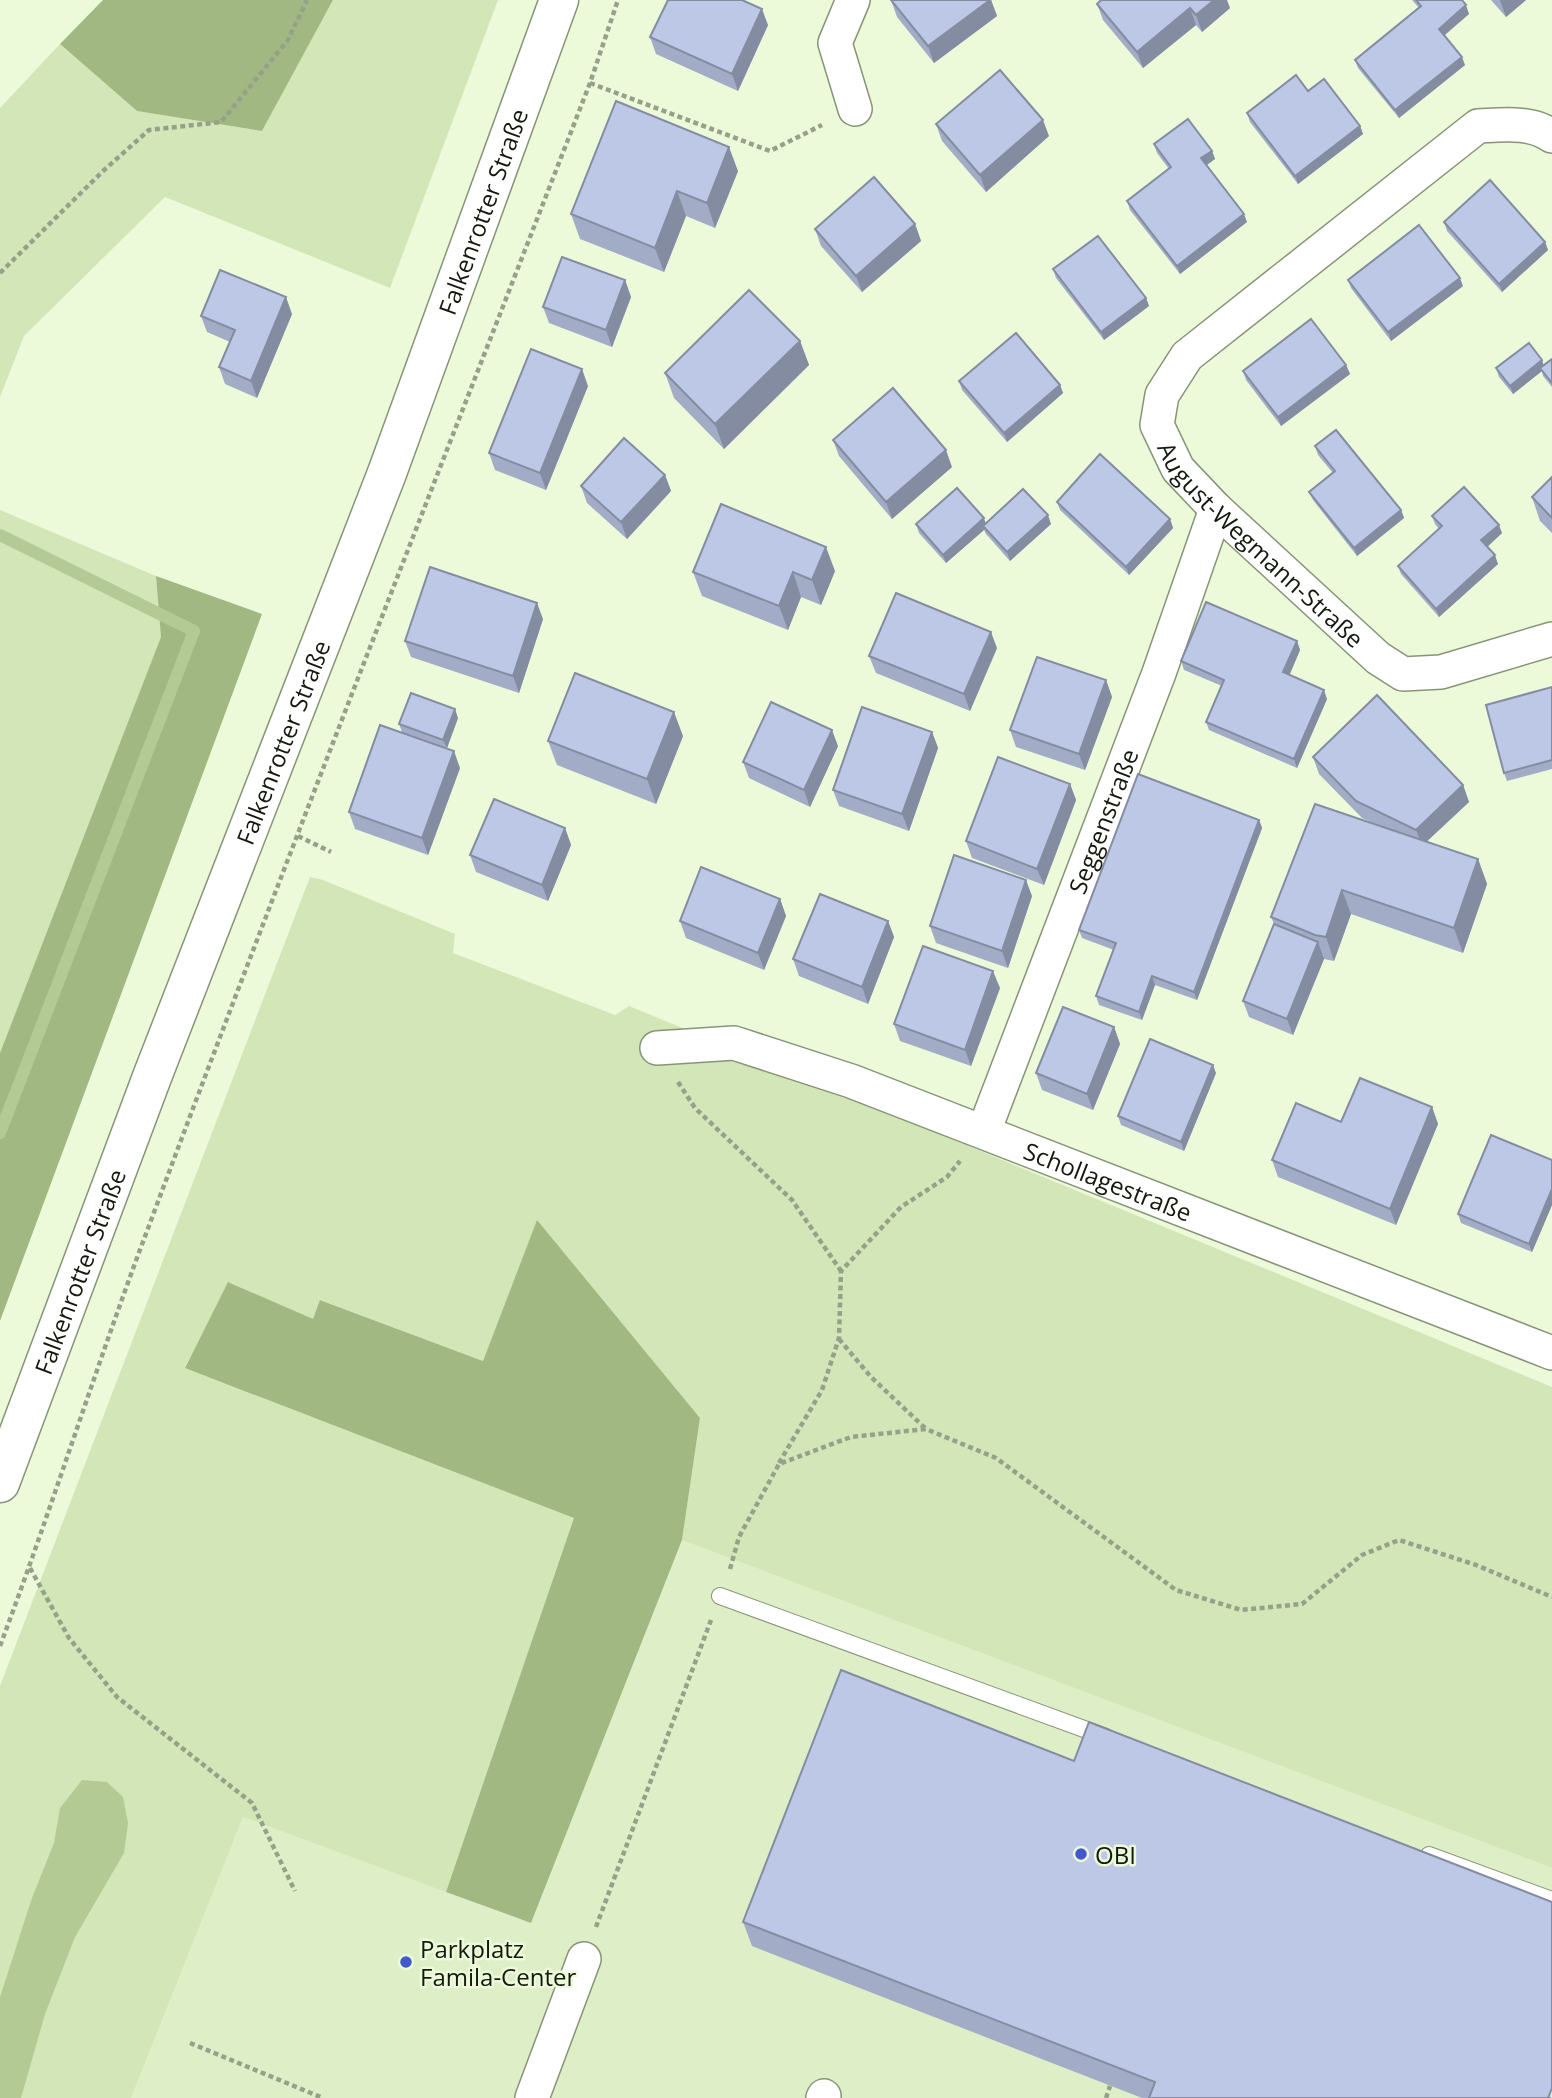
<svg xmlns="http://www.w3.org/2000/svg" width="1552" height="2098" viewBox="0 0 1552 2098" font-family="'Open Sans',sans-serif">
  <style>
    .built { fill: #deefc8 }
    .green { fill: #d2e6b7 }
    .forest { fill: #a2b882 }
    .water { fill: #b4ca94 }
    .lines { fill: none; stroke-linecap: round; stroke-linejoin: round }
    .stream { stroke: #b4ca94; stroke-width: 12 }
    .service-casing { stroke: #889478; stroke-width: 18 }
    .minor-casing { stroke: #889478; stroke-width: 36 }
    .secondary-casing { stroke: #889478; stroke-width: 41 }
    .path { stroke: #96a189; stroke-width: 4.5; stroke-dasharray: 5 3.5; stroke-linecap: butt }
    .service { stroke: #fff; stroke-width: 16 }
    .minor { stroke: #fff; stroke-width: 33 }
    .secondary { stroke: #fff; stroke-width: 38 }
    .wall { fill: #a3acc6 }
    .shaded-wall { fill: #848ca1 }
    .building { fill: #bdc8e6; stroke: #848ca1; stroke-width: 2 }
    .poi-dot { fill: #4159cd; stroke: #ecfada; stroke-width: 2.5 }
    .labels { text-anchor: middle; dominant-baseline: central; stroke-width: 5; stroke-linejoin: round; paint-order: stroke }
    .street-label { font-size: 24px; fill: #14190e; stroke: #ecfada }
    .poi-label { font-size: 24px; fill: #14190e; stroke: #ecfada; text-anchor: start }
  </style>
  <rect width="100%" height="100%" fill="#ecfada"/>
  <path class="built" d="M 682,1540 L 1552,1868 L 1552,2098 L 131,2098 L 243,1817 L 531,1923 Z"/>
  <g class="green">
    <path d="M 333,0 L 498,0 L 390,288 L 165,197 L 24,336 L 0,397 L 0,108 L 60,44 L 137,111 L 262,131 Z"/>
    <path d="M 0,510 L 156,576 L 162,636 L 0,1053 Z"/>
    <path d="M 310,877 L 323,880 L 455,934 L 453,953 L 615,1015 L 629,1006 L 1552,1387 L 1552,1868 L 682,1540 L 700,1418 L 537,1221 L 483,1361 L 321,1300 L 313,1320 L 229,1282 L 185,1367 L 575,1518 L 446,1892 L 243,1817 L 131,2098 L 0,2098 L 0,1686 Z"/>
  </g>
  <g class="forest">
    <path d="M 103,0 L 333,0 L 262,131 L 137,111 L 60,44 Z"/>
    <path d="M 156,576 L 262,614 L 0,1321 L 0,1053 L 161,637 Z"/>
    <path d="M 537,1220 L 700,1418 L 682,1540 L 531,1923 L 446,1892 L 574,1518 L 185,1368 L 228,1282 L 313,1319 L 320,1300 L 483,1361 Z"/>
  </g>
  <path class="water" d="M 82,1780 L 107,1782 L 123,1797 L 128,1823 L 124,1853 L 75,1937 L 45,2014 L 21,2098 L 0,2098 L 0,1997 L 32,1898 L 54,1843 L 60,1808 Z"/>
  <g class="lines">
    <path class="stream" d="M 0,535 L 194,631 L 0,1133"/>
    <defs>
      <g id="service">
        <path d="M 720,1596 L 1106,1737"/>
        <path d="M 1429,1855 L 1552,1900"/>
      </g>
      <g id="minor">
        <path d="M 853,0 L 835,43 L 855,109"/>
        <path id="s1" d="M 1552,136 C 1531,121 1502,125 1478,126 L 1187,356 L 1162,395 L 1157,425 L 1178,469 L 1216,509 L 1378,658 L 1403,674 L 1441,672 L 1552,639"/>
        <path id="s2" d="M 657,1048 L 734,1043 L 851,1081 L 1552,1353"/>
        <path id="s3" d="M 984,1131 L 1159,673 L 1216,509"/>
        <path d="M 532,2098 L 584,1959"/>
        <path d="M 823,2098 L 824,2096"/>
      </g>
      <g id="secondary">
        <path id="s4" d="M 0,1483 L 152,1077 L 387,473 L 559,0"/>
      </g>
    </defs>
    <use href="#service" class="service-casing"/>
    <use href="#minor" class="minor-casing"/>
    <use href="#secondary" class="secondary-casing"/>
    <g class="path">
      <path d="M 590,83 L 770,151 L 822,125"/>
      <path d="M 0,273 L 103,171 L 149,130 L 221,122 L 288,40 L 307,0"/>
      <path d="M 298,836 L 331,852"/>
      <path d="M 678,1082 L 695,1108 L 792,1200 L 841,1271"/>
      <path d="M 839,1339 L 871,1377 L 925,1428"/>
      <path d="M 779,1463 L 822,1390 L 839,1338 L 841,1271 L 901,1207 L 947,1177 L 960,1161"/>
      <path d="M 30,1568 L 69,1638 L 117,1697 L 252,1803 L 295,1891"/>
      <path d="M 730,1569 L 739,1537 L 779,1464 L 851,1437 L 926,1429 L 996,1458 L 1176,1590 L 1241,1610 L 1302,1604 L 1362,1555 L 1399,1540 L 1476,1565 L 1552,1597"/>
      <path d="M 0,1646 C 47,1521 88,1392 134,1266 C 281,870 437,477 590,83 L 618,0"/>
      <path d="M 596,1927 L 711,1620"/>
      <path d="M 190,2043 L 323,2098"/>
      <path d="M 1106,2098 L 1110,2086"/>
    </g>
    <use href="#service" class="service"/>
    <use href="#minor" class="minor"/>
    <use href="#secondary" class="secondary"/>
  </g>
  <g class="wall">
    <path d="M 891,0 L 991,0 L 997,16 L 934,63 L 897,17 Z"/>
    <path d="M 1412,0 L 1462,0 L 1469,14 L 1445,35 L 1465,65 L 1399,118 L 1358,68 L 1355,60 L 1419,8 Z"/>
    <path d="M 1491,0 L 1526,0 L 1506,17 Z"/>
    <path d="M 1097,4 L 1230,8 L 1202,32 L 1196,25 L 1143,68 L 1103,20 Z"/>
    <path d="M 768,25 L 738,91 L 656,54 L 650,37 Z"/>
    <path d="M 1308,91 L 1360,126 L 1363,134 L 1298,184 L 1250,122 L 1247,113 Z"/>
    <path d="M 936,124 L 1049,136 L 986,192 L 942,141 Z"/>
    <path d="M 1154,144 L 1212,151 L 1215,159 L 1207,165 L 1247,222 L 1180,274 L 1130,210 L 1127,201 L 1169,169 L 1157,153 Z"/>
    <path d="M 738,171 L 715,228 L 686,216 L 664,272 L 580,239 L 571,214 Z"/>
    <path d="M 1444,222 L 1545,242 L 1548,250 L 1502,292 L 1447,231 Z"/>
    <path d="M 915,224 L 921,241 L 862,292 L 821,246 L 815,229 Z"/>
    <path d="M 1053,269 L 1146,298 L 1149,306 L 1104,340 L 1056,278 Z"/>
    <path d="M 625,280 L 631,297 L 612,347 L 549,323 L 543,307 Z"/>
    <path d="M 1348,280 L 1463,286 L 1391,341 L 1351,288 Z"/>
    <path d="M 292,314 L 257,398 L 225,384 L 219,367 L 230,342 L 207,332 L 201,316 Z"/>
    <path d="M 800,341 L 809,365 L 724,449 L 674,398 L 665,373 Z"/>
    <path d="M 1552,359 L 1552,387 L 1543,376 L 1542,371 L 1513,394 L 1499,377 L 1496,368 L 1544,365 Z"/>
    <path d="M 1346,365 L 1350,374 L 1281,426 L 1246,380 L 1243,371 Z"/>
    <path d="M 959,381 L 1060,385 L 1063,393 L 1007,442 L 962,390 Z"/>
    <path d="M 588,386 L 546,490 L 495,470 L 489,453 Z"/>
    <path d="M 833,440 L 952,467 L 892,519 L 839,456 Z"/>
    <path d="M 1315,446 L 1401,510 L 1404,518 L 1357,556 L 1313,500 L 1309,492 L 1333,473 L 1318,455 Z"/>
    <path d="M 665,475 L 671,491 L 627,539 L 587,503 L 581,486 Z"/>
    <path d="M 1552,477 L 1552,533 L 1540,521 L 1532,497 Z"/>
    <path d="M 1057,502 L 1170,519 L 1173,528 L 1129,575 L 1060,510 Z"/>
    <path d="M 1432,516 L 1502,533 L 1487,547 L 1498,564 L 1439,617 L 1401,574 L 1398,566 L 1439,529 L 1435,524 Z"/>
    <path d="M 986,523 L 1051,524 L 1010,561 L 986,534 L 984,530 L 946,563 L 919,533 L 916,524 Z"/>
    <path d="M 835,571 L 821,605 L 801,597 L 788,630 L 702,596 L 693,572 Z"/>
    <path d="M 543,619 L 519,693 L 411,657 L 405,641 Z"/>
    <path d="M 1297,641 L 1300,650 L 1289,675 L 1327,699 L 1297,768 L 1209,730 L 1206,722 L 1222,686 L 1184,670 L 1181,661 Z"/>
    <path d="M 997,648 L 970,711 L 876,673 L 869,656 Z"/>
    <path d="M 1106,680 L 1112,697 L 1085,770 L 1016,747 L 1010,730 Z"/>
    <path d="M 1552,687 L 1552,769 L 1507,781 L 1504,773 Z"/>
    <path d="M 458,718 L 447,748 L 402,732 L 399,724 Z"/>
    <path d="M 932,732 L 938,748 L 909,831 L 839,806 L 833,790 Z"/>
    <path d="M 683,736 L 656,804 L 557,765 L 548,741 Z"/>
    <path d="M 838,746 L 810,807 L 749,778 L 743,762 Z"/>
    <path d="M 1313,757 L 1463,785 L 1469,802 L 1426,842 L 1478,859 L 1487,884 L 1463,953 L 1351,914 L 1334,961 L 1324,959 L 1293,1035 L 1249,1017 L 1243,1001 L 1274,924 L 1271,917 L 1379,826 L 1362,818 L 1319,774 Z"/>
    <path d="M 460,768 L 428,855 L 355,829 L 349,812 Z"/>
    <path d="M 1070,784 L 1076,800 L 1044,885 L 972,858 L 966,841 Z"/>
    <path d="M 1259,820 L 1262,828 L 1197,1000 L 1155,985 L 1142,1020 L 1099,1005 L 1096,996 L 1114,950 L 1082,938 L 1079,930 Z"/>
    <path d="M 565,828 L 571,845 L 548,901 L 476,872 L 470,855 Z"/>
    <path d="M 1032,896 L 1008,968 L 936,943 L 930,926 Z"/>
    <path d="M 780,899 L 786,916 L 764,970 L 686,938 L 680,921 Z"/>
    <path d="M 888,921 L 894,937 L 868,1004 L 799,976 L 793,959 Z"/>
    <path d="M 1000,988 L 971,1066 L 900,1041 L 894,1024 Z"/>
    <path d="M 1114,1027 L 1120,1044 L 1093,1110 L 1042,1090 L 1036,1073 Z"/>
    <path d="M 1216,1073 L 1184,1151 L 1121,1125 L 1118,1116 Z"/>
    <path d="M 1432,1107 L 1438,1124 L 1396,1225 L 1278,1177 L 1272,1160 L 1341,1122 Z"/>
    <path d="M 1552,1160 L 1552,1205 L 1532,1252 L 1461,1223 L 1458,1214 Z"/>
    <path d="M 1074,1761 L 1552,2098 L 1142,2098 L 752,1946 L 743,1922 Z"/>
  </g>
  <g class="shaded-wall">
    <path d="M 991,0 L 997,16 L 934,63 L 928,46 Z"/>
    <path d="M 1214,0 L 1227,0 L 1230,8 L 1202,32 L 1196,15 Z"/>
    <path d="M 1500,0 L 1526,0 L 1506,17 Z"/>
    <path d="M 1466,5 L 1469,14 L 1442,37 L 1439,29 Z"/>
    <path d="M 1190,8 L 1196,25 L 1143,68 L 1137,52 Z"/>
    <path d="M 762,9 L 768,25 L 738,91 L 732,74 Z"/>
    <path d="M 1462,57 L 1465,65 L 1399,118 L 1395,110 Z"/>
    <path d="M 1043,120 L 1049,136 L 986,192 L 980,175 Z"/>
    <path d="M 1360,126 L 1363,134 L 1298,184 L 1295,176 Z"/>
    <path d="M 729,147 L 738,171 L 715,228 L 707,203 Z"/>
    <path d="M 1212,151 L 1215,159 L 1205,166 L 1201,158 Z"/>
    <path d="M 677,191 L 686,216 L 664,272 L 655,248 Z"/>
    <path d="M 1244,214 L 1247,222 L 1180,274 L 1177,266 Z"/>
    <path d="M 915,224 L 921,241 L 862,292 L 856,276 Z"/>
    <path d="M 1545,242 L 1548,250 L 1502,292 L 1499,284 Z"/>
    <path d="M 1460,278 L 1463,286 L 1391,341 L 1388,332 Z"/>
    <path d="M 625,280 L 631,297 L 612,347 L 606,330 Z"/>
    <path d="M 286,297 L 292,314 L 257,398 L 251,381 Z"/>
    <path d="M 1146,298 L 1149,306 L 1104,340 L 1101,332 Z"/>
    <path d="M 800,341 L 809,365 L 724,449 L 715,424 Z"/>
    <path d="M 1542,360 L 1545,369 L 1540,368 L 1542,371 L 1513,394 L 1510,386 Z"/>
    <path d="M 1346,365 L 1350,374 L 1281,426 L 1278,417 Z"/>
    <path d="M 582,369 L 588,386 L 546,490 L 540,473 Z"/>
    <path d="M 1060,385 L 1063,393 L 1007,442 L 1004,433 Z"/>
    <path d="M 946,450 L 952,467 L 892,519 L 886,502 Z"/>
    <path d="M 665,475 L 671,491 L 627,539 L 621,522 Z"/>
    <path d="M 1401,510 L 1404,518 L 1357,556 L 1354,548 Z"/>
    <path d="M 1048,515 L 1051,524 L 1010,561 L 1007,552 Z"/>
    <path d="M 984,518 L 987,527 L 983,526 L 984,530 L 946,563 L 943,555 Z"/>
    <path d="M 1170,519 L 1173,528 L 1129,575 L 1126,567 Z"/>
    <path d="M 1499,525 L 1502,533 L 1485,549 L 1481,540 Z"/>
    <path d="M 826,547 L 835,571 L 821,605 L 812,580 Z"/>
    <path d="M 1495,555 L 1498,564 L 1439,617 L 1436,609 Z"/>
    <path d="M 793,572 L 801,597 L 788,630 L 779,606 Z"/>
    <path d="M 537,603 L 543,619 L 519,693 L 513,676 Z"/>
    <path d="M 991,632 L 997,648 L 970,711 L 964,694 Z"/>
    <path d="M 1297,641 L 1300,650 L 1287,681 L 1283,672 Z"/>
    <path d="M 1106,680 L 1112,697 L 1085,770 L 1079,754 Z"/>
    <path d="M 1324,690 L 1327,699 L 1297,768 L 1294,759 Z"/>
    <path d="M 455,709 L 458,718 L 447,748 L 443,740 Z"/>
    <path d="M 674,712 L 683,736 L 656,804 L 647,779 Z"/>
    <path d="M 832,730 L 838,746 L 810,807 L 804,790 Z"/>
    <path d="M 932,732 L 938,748 L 909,831 L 902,814 Z"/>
    <path d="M 454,751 L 460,768 L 428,855 L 422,838 Z"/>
    <path d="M 1070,784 L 1076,800 L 1044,885 L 1037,869 Z"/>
    <path d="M 1463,785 L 1469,802 L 1422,846 L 1416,830 Z"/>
    <path d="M 1259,820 L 1262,828 L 1197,1000 L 1194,992 Z"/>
    <path d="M 565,828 L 571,845 L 548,901 L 542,885 Z"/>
    <path d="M 1478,859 L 1487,884 L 1463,953 L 1454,928 Z"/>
    <path d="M 1026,880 L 1032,896 L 1008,968 L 1002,951 Z"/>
    <path d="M 1342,890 L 1351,914 L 1334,961 L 1326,937 Z"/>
    <path d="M 780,899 L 786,916 L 764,970 L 758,953 Z"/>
    <path d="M 888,921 L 894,937 L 868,1004 L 862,987 Z"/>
    <path d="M 1318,942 L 1324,959 L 1293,1035 L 1287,1019 Z"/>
    <path d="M 993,971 L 1000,988 L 971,1066 L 965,1050 Z"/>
    <path d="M 1152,976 L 1155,985 L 1142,1020 L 1139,1012 Z"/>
    <path d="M 1114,1027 L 1120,1044 L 1093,1110 L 1087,1094 Z"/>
    <path d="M 1213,1065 L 1216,1073 L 1184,1151 L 1181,1142 Z"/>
    <path d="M 1432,1107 L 1438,1124 L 1396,1225 L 1390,1209 Z"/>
    <path d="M 1552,1189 L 1552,1205 L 1532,1252 L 1529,1244 Z"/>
  </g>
  <g class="building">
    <path d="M 668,0 L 742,0 L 762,9 L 732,74 L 650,37 Z"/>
    <path d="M 891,0 L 990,0 L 928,46 Z"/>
    <path d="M 1101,0 L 1214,0 L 1196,15 L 1190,8 L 1137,52 L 1097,4 Z"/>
    <path d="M 1416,0 L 1462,0 L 1466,5 L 1439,29 L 1462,57 L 1395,110 L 1355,60 L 1421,6 Z"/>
    <path d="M 1000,70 L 1043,120 L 980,175 L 936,124 Z"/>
    <path d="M 1296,75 L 1308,91 L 1324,79 L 1360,126 L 1295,176 L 1247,113 Z"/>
    <path d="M 616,101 L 729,147 L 707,203 L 677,191 L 655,248 L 571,214 Z"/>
    <path d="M 1188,119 L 1212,151 L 1201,158 L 1244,214 L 1177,266 L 1127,201 L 1171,167 L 1154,144 Z"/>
    <path d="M 874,177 L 915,224 L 856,276 L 815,229 Z"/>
    <path d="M 1490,180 L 1545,242 L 1499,284 L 1444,222 Z"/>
    <path d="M 1419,225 L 1460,278 L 1388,332 L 1348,280 Z"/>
    <path d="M 1098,236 L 1146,298 L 1101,332 L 1053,269 Z"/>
    <path d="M 562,257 L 625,280 L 606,330 L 543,307 Z"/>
    <path d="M 220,270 L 286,297 L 251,381 L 219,367 L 235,330 L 201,316 Z"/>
    <path d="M 749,290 L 800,341 L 715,424 L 665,373 Z"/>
    <path d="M 1311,319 L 1346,365 L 1278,417 L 1243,371 Z"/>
    <path d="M 1016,333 L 1060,385 L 1004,433 L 959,381 Z"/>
    <path d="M 1529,343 L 1542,360 L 1510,386 L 1496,368 Z"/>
    <path d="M 531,349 L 582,369 L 540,473 L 489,453 Z"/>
    <path d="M 1552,359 L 1552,383 L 1540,368 Z"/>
    <path d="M 893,388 L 946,450 L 886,502 L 833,440 Z"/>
    <path d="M 1336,430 L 1401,510 L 1354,548 L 1309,492 L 1335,471 L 1315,446 Z"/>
    <path d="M 624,438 L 665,475 L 621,522 L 581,486 Z"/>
    <path d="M 1100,454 L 1170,519 L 1126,567 L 1057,502 Z"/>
    <path d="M 1552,477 L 1552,518 L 1532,497 Z"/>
    <path d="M 1464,487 L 1499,525 L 1481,540 L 1495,555 L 1436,609 L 1398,566 L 1442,526 L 1432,516 Z"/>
    <path d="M 957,488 L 984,518 L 943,555 L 916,524 Z"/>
    <path d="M 1023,489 L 1048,515 L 1007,552 L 983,526 Z"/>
    <path d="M 721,504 L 826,547 L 812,580 L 793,572 L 779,606 L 693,572 Z"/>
    <path d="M 430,567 L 537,603 L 513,676 L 405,641 Z"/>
    <path d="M 896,593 L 991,632 L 964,694 L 869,656 Z"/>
    <path d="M 1206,602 L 1297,641 L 1283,672 L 1324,690 L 1294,759 L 1206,722 L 1224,680 L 1181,661 Z"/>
    <path d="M 1037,657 L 1106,680 L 1079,754 L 1010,730 Z"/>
    <path d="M 575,673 L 674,712 L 647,779 L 548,741 Z"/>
    <path d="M 1552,687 L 1552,760 L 1504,773 L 1486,705 Z"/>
    <path d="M 411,693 L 455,709 L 443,740 L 399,724 Z"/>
    <path d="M 1377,695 L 1463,785 L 1416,830 L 1356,801 L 1313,757 Z"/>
    <path d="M 771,702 L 832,730 L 804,790 L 743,762 Z"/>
    <path d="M 862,707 L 932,732 L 902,814 L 833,790 Z"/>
    <path d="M 380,725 L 454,751 L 422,838 L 349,812 Z"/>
    <path d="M 998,757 L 1070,784 L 1037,869 L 966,841 Z"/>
    <path d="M 1138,774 L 1259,820 L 1194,992 L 1152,976 L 1139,1012 L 1096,996 L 1116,943 L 1079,930 Z"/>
    <path d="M 494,799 L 565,828 L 542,885 L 470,855 Z"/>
    <path d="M 1315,804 L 1478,859 L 1454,928 L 1342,890 L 1326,937 L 1315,935 L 1271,917 Z"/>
    <path d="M 954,855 L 1026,880 L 1002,951 L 930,926 Z"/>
    <path d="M 701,867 L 780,899 L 758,953 L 680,921 Z"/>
    <path d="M 820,894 L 888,921 L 862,987 L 793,959 Z"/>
    <path d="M 1274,924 L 1318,942 L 1287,1019 L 1243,1001 Z"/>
    <path d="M 923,946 L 993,971 L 965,1050 L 894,1024 Z"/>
    <path d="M 1063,1007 L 1114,1027 L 1087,1094 L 1036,1073 Z"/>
    <path d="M 1150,1039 L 1213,1065 L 1181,1142 L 1118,1116 Z"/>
    <path d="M 1360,1078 L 1432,1107 L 1390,1209 L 1272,1160 L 1296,1103 L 1341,1122 Z"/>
    <path d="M 1491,1135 L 1552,1160 L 1552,1189 L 1529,1244 L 1458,1214 Z"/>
    <path d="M 841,1670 L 1074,1761 L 1089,1722 L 1552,1902 L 1552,2088 L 1548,2098 L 1149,2098 L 1155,2082 L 743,1922 Z"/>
  </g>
  <g class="poi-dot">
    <circle cx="1081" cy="1854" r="7"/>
    <circle cx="406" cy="1962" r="7"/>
  </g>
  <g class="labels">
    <g class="street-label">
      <text stroke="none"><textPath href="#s4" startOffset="1360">Falkenrotter Straße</textPath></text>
      <text stroke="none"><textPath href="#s1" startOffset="684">August-Wegmann-Straße</textPath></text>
      <text stroke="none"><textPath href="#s4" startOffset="793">Falkenrotter Straße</textPath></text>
      <text stroke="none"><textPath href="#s3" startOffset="332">Seggenstraße</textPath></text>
      <text stroke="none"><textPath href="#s2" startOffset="476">Schollagestraße</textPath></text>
      <text stroke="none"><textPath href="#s4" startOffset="226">Falkenrotter Straße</textPath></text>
    </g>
    <g class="poi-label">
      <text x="1095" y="1854">OBI</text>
      <text x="420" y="1948">Parkplatz<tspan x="420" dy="28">Famila-Center</tspan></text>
    </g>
  </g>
</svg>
